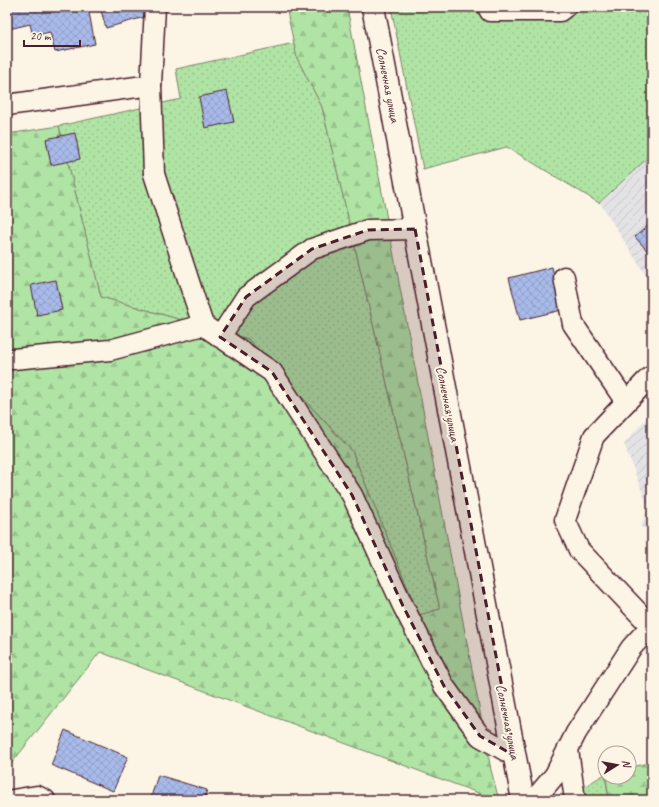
<svg xmlns="http://www.w3.org/2000/svg" width="659" height="807" viewBox="0 0 659 807" font-family="Caveat,sans-serif">
  <style>
    .industrial { fill: url(#industrial-furrows) }
    .grass { fill: url(#grass-dots); stroke: #7d8268 }
    .forest { fill: url(#forest-firs); stroke: #7d8268 }
    .building { fill: url(#building-cross-hatch); stroke: #4a1f2b }
    .lines { fill: none; stroke-linecap: round; stroke-linejoin: round }
    .minor-casing { stroke: #4a1f2b; stroke-width: 23 }
    .tertiary-casing { stroke: #4a1f2b; stroke-width: 25 }
    .minor { stroke: #fcf5e5; stroke-width: 20 }
    .tertiary { stroke: #fcf5e5; stroke-width: 22 }
    .marked { fill: #4a1f2b; fill-opacity: 0.2; stroke: #4a1f2b; stroke-width: 3; stroke-dasharray: 8 5; stroke-linejoin: round }
    .labels { text-anchor: middle; dominant-baseline: central; stroke-width: 4; stroke-linejoin: round; paint-order: stroke }
    .street-label { font-size: 14px; fill: #4a1f2b; stroke: #fcf5e5 }
  </style>
  <defs>
    <pattern id="industrial-furrows" width="10" height="10" patternUnits="userSpaceOnUse"><rect width="10" height="10" fill="#e3e3e6"/><path d="M-1 1l2-2M0 10L10 0M9 11l2-2" fill="none" stroke="#c4c2c5"/></pattern>
    <pattern id="grass-dots" width="8" height="8" patternUnits="userSpaceOnUse"><rect width="8" height="8" fill="#b0e4a5"/><path d="M2 2h.1M6 6h.1" fill="none" stroke="#99c38e" stroke-width="1.8" stroke-linecap="round"/></pattern>
    <pattern id="forest-firs" width="22" height="20" patternUnits="userSpaceOnUse"><rect width="22" height="20" fill="#b0e4a5"/><path d="M5 1l3.5 6h-7zM16 11l3.5 6h-7z" fill="#99c38e"/></pattern>
    <pattern id="building-cross-hatch" width="8" height="8" patternUnits="userSpaceOnUse"><rect width="8" height="8" fill="#a8bae9"/><path d="M0 0l8 8M0 8l8-8" fill="none" stroke="#929fc8"/></pattern>
  </defs>
  <rect width="100%" height="100%" fill="#fcf5e5"/>
  <filter id="ink" filterUnits="userSpaceOnUse"><feTurbulence type="fractalNoise" baseFrequency=".025" numOctaves="2"/><feDisplacementMap in="SourceGraphic" scale="8" xChannelSelector="R" yChannelSelector="G"/><feConvolveMatrix kernelMatrix="1 2 1 2 8 2 1 2 1" color-interpolation-filters="sRGB"/></filter>
  <g filter="url(#ink)">
    <g class="industrial">
      <path d="M 652,154 L 652,285 L 600,203 Z"/>
      <path d="M 652,412 L 652,531 L 641,527 L 648,507 L 624,444 Z"/>
    </g>
    <g class="grass">
      <path d="M 391,7 L 652,7 L 652,154 L 599,203 L 507,147 L 423,169 Z"/>
      <path d="M 294,43 L 297,58 L 322,107 L 440,609 L 419,616 L 352,451 L 248,339 L 101,297 L 59,126 L 181,99 L 176,69 Z"/>
      <path d="M 605,774 L 609,800 L 575,800 L 577,791 Z"/>
    </g>
    <g class="forest">
      <path d="M 286,7 L 347,7 L 491,770 L 499,800 L 497,800 L 100,652 L 7,769 L 7,134 L 59,126 L 101,297 L 248,339 L 352,451 L 419,615 L 440,609 L 322,107 L 297,58 Z"/>
      <path d="M 652,762 L 652,800 L 609,800 L 606,777 L 629,777 L 629,768 Z"/>
    </g>
    <g class="building">
      <path d="M 7,7 L 88,7 L 95,44 L 55,52 L 50,32 L 33,36 L 30,24 L 9,29 L 7,18 Z"/>
      <path d="M 100,7 L 145,7 L 148,16 L 106,28 Z"/>
      <path d="M 227,91 L 234,122 L 205,128 L 199,97 Z"/>
      <path d="M 75,133 L 80,159 L 51,165 L 46,139 Z"/>
      <path d="M 652,222 L 652,256 L 635,237 Z"/>
      <path d="M 552,267 L 562,310 L 520,320 L 509,278 Z"/>
      <path d="M 56,280 L 62,310 L 37,315 L 31,285 Z"/>
      <path d="M 65,730 L 128,757 L 113,791 L 51,765 Z"/>
      <path d="M 158,775 L 207,790 L 204,800 L 150,800 Z"/>
      <path d="M 254,794 L 267,800 L 251,800 Z"/>
    </g>
    <g class="lines">
      <defs>
        <g id="minor">
          <path d="M 488,7 L 490,11 L 560,11 L 565,7"/>
          <path d="M 7,105 L 151,85 L 155,7"/>
          <path d="M 564,277 L 573,324 L 626,402"/>
          <path d="M 203,325 L 272,372 L 352,495 L 403,606 L 444,686 L 480,736 L 515,756"/>
          <path d="M 220,337 L 246,297 L 312,249 L 368,230 L 415,229"/>
          <path d="M 7,359 L 13,359 L 110,350 L 203,325 L 154,174 L 151,85"/>
          <path d="M 651,626 L 579,550 L 565,520 L 594,436 L 646,381 L 652,376"/>
          <path d="M 568,750 L 575,800"/>
          <path d="M 12,800 L 37,796 L 45,800"/>
          <path d="M 534,800 L 555,775 L 576,733 L 631,648 L 651,626 L 652,623"/>
        </g>
        <path id="tertiary" d="M 373,7 L 523,800"/>
      </defs>
      <use href="#minor" class="minor-casing"/>
      <use href="#tertiary" class="tertiary-casing"/>
      <use href="#minor" class="minor"/>
      <use href="#tertiary" class="tertiary"/>
    </g>
  </g>
  <path class="marked" d="M 415,229 L 515,756 L 480,736 L 444,686 L 403,606 L 352,495 L 272,372 L 220,337 L 246,297 L 312,249 L 368,230 Z"/>
  <g class="labels">
    <g class="street-label">
      <text transform="translate(388 85) rotate(79)">Солнечная улица</text>
      <text transform="translate(448 404) rotate(79)">Солнечная улица</text>
      <text transform="translate(508 722) rotate(79)">Солнечная улица</text>
    </g>
  </g>
  <rect width="659" height="807" fill="none" stroke="#fcf5e5" stroke-width="24"/>
  <rect x="12" y="12" width="635" height="783" fill="none" stroke="#4a1f2b" stroke-width="1.5" filter="url(#ink)"/>
  <g transform="translate(617 765) rotate(79)"><circle r="19" fill="#fcf5e5" stroke="#b59f9b"/>
  <path d="M0-3L7 15L0 10L-7 15Z" fill="#4a1f2b"/>
  <text y="-6" font-size="11" font-weight="bold" text-anchor="middle" fill="#4a1f2b">N</text>
  </g>
  <path d="M24 40v6h56v-6" fill="none" stroke="#4a1f2b" stroke-width="2"/>
  <text x="30" y="40" font-size="12" fill="#4a1f2b" stroke="#fcf5e5" stroke-width="3" paint-order="stroke">20 m</text>
</svg>
